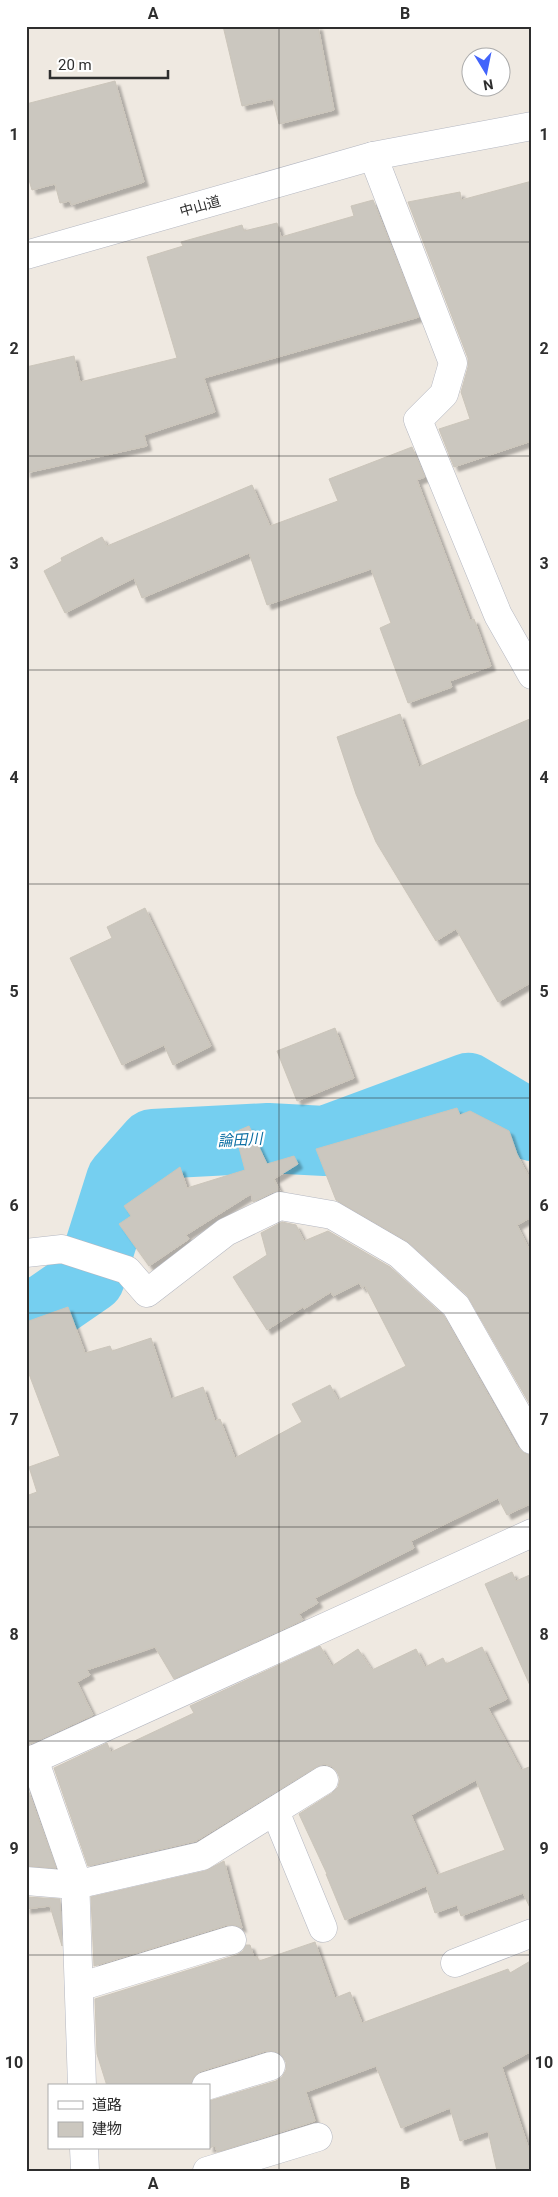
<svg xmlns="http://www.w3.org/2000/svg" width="558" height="2197" viewBox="0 0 558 2197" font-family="Roboto,'Noto Sans JP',sans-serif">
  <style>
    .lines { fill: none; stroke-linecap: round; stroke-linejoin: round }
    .river { stroke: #75cff0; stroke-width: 70 }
    .building { fill: #cbc7bf; stroke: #cbc5ba; fill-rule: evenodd; filter: url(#shadow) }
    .minor-casing { stroke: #b4b7c1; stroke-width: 29 }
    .minor { stroke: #fff; stroke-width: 28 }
    .grid { fill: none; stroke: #2e2e2e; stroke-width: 1; stroke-opacity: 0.55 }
    .labels { text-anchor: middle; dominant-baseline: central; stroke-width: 4.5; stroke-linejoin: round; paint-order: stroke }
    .street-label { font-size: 14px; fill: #2e2e2e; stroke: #fff }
    .water-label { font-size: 15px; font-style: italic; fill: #0d6fa3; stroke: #fff }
    .neatline { fill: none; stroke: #2e2e2e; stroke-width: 2 }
    .grid-label { font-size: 16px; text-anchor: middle; font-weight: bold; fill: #2e2e2e }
  </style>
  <defs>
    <filter id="shadow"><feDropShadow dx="4.5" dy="4.5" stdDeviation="1" flood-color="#0004"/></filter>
  </defs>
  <rect width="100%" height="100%" fill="#efe9e1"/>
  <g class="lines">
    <path class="river" d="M 26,1315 L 45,1309 L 90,1278 L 121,1180 L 153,1144 L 268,1138 L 325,1141 L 468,1088 L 532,1126"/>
  </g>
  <g class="building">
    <path d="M 223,26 L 318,26 L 334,110 L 279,124 L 273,99 L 242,106 Z"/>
    <path d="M 115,81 L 144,182 L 71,205 L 70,201 L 60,203 L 55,184 L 32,190 L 26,170 L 26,104 Z"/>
    <path d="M 532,181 L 532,441 L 454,467 L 439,429 L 470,419 L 461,392 L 468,367 L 468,358 L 408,202 L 460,192 L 461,200 Z"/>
    <path d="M 373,200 L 419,317 L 204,378 L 215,412 L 144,435 L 147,446 L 26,473 L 26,367 L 74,356 L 80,382 L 177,358 L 147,257 L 183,246 L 181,242 L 242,225 L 244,231 L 277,223 L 281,237 L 354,216 L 351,206 Z"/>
    <path d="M 412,447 L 425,477 L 417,480 L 470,620 L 474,619 L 491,666 L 450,681 L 452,687 L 408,703 L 380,628 L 391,623 L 371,569 L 267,605 L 249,553 L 142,598 L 134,578 L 65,613 L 44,571 L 62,561 L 61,558 L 102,537 L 107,546 L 252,485 L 270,526 L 338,501 L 329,479 Z"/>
    <path d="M 400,714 L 419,767 L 532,718 L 532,982 L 498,1002 L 456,929 L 436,941 L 376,842 L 356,794 L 337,737 Z"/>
    <path d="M 145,908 L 211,1046 L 173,1065 L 164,1045 L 122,1065 L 70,958 L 112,938 L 107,927 Z"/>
    <path d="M 335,1028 L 354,1078 L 297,1101 L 277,1051 Z"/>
    <path d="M 457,1108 L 460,1115 L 470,1111 L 509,1131 L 517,1154 L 532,1183 L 532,1217 L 517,1225 L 532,1255 L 532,1408 L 467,1295 L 407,1241 L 336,1200 L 316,1149 Z"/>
    <path d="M 249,1126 L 267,1164 L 294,1156 L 298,1164 L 274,1179 L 280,1191 L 273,1192 L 253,1202 L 251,1194 L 186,1235 L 189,1239 L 149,1266 L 119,1224 L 131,1216 L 124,1206 L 180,1167 L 187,1188 L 245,1170 L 235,1132 Z"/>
    <path d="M 282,1222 L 296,1225 L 304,1241 L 328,1231 L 390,1267 L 444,1316 L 518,1448 L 524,1453 L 532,1456 L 532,1503 L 507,1515 L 498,1498 L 411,1541 L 414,1548 L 315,1598 L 318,1603 L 299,1614 L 303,1620 L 174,1679 L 155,1647 L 87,1670 L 90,1675 L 77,1682 L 93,1715 L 26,1746 L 26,1496 L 37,1492 L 29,1467 L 60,1456 L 26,1366 L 26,1322 L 68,1307 L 85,1353 L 110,1346 L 112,1351 L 151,1338 L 171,1399 L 203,1387 L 215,1421 L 220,1419 L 235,1458 L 302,1422 L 292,1404 L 330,1385 L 338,1400 L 406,1366 L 365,1286 L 362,1288 L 359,1283 L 333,1296 L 331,1292 L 304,1309 L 303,1307 L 267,1330 L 233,1277 L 267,1255 L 261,1233 Z"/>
    <path d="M 512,1572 L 516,1581 L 532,1574 L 532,1690 L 485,1584 Z"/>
    <path d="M 320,1646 L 332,1666 L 358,1649 L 372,1670 L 416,1649 L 425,1667 L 443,1658 L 446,1664 L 482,1647 L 507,1699 L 488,1708 L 521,1770 L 532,1766 L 532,1912 L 523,1893 L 461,1916 L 457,1905 L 435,1913 L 426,1886 L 345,1920 L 326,1874 L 327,1874 L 299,1814 L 332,1793 L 338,1787 L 340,1779 L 337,1771 L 331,1766 L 324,1764 L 316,1767 L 196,1841 L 88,1866 L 54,1768 L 107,1743 L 111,1752 L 194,1713 L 190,1706 ZM 476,1780 L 505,1850 L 437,1875 L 411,1815 Z"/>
    <path d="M 26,1784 L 56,1868 L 26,1866 Z"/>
    <path d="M 224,1861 L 242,1928 L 235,1925 L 227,1925 L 94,1966 L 91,1897 L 205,1871 Z"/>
    <path d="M 26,1897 L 60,1899 L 62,1946 L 50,1906 L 26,1909 Z"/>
    <path d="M 315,1942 L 335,1998 L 350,1992 L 362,2023 L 508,1969 L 510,1973 L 532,1960 L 532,2051 L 502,2067 L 532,2159 L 532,2171 L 497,2171 L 488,2131 L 460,2141 L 450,2108 L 401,2128 L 376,2066 L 306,2092 L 315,2121 L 217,2152 L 215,2146 L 209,2148 L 209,2101 L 276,2081 L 282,2077 L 286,2070 L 286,2062 L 281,2054 L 274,2051 L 266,2051 L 201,2071 L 194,2076 L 191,2086 L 107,2086 L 97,2054 L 95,1999 L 237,1955 L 243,1951 L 246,1945 L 250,1945 L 254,1957 L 257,1956 L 259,1961 Z"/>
  </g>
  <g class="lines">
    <defs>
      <g id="minor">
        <path d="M 373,156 L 453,363 L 444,394 L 418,420 L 498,615 L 532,675"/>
        <path d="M 26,255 L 373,156 L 532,126"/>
        <path d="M 26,1253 L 62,1249 L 127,1270 L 147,1293 L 226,1232 L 280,1206 L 332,1215 L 399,1254 L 456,1306 L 532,1440"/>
        <path d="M 34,1759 L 75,1876 L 82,2086"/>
        <path d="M 26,1763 L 532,1533"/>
        <path d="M 275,1811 L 323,1928"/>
        <path d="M 26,1881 L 75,1885 L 202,1856 L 324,1780"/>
        <path d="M 455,1963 L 532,1933"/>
        <path d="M 79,1987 L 232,1940"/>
        <path d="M 206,2086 L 271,2066"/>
        <path d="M 84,2148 L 85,2171"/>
        <path d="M 207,2171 L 318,2137"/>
      </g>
    </defs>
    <use href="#minor" class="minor-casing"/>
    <use href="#minor" class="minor"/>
  </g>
  <path class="grid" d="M 279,26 L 279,2171M 26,242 L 532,242M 26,456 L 532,456M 26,670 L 532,670M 26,884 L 532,884M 26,1098 L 532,1098M 26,1313 L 532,1313M 26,1527 L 532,1527M 26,1741 L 532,1741M 26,1955 L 532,1955"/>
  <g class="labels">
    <g class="street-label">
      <text transform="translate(200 206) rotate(-16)">中山道</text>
    </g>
    <g class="water-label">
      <text transform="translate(240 1140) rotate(-3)">論田川</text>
    </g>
  </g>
  <rect width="558" height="2197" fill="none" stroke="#ffffff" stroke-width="55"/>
  <rect x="48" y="2084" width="162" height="65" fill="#ffffff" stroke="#ababab"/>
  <rect x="58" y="2101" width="25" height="8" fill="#ffffff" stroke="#ababab"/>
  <text x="92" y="2110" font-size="15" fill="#2e2e2e">道路</text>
  <rect x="58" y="2122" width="25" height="15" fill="#cbc7bf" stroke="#ababab"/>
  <text x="92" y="2134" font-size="15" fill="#2e2e2e">建物</text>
  <g transform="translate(486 72) rotate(170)"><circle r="24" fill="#ffffff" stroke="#ababab"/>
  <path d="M0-4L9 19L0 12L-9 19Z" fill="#4264fb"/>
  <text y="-8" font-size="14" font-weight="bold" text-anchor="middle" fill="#2e2e2e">N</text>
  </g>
  <path d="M50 70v8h118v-8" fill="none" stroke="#2e2e2e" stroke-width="2.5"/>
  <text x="58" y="70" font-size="15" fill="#2e2e2e" stroke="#ffffff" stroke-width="4" paint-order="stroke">20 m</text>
  <rect x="28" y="28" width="502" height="2142" class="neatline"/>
  <g class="grid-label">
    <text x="153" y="19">A</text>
    <text x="405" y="19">B</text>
    <text x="14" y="140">1</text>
    <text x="544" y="140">1</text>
    <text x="14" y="354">2</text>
    <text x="544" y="354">2</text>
    <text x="14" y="569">3</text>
    <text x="544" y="569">3</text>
    <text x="14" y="783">4</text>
    <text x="544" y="783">4</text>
    <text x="14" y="997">5</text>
    <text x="544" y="997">5</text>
    <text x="14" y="1211">6</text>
    <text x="544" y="1211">6</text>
    <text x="14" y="1425">7</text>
    <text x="544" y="1425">7</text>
    <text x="14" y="1640">8</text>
    <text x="544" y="1640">8</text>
    <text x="14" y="1854">9</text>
    <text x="544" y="1854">9</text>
    <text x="14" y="2068">10</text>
    <text x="544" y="2068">10</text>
    <text x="153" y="2189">A</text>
    <text x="405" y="2189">B</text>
  </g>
</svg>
